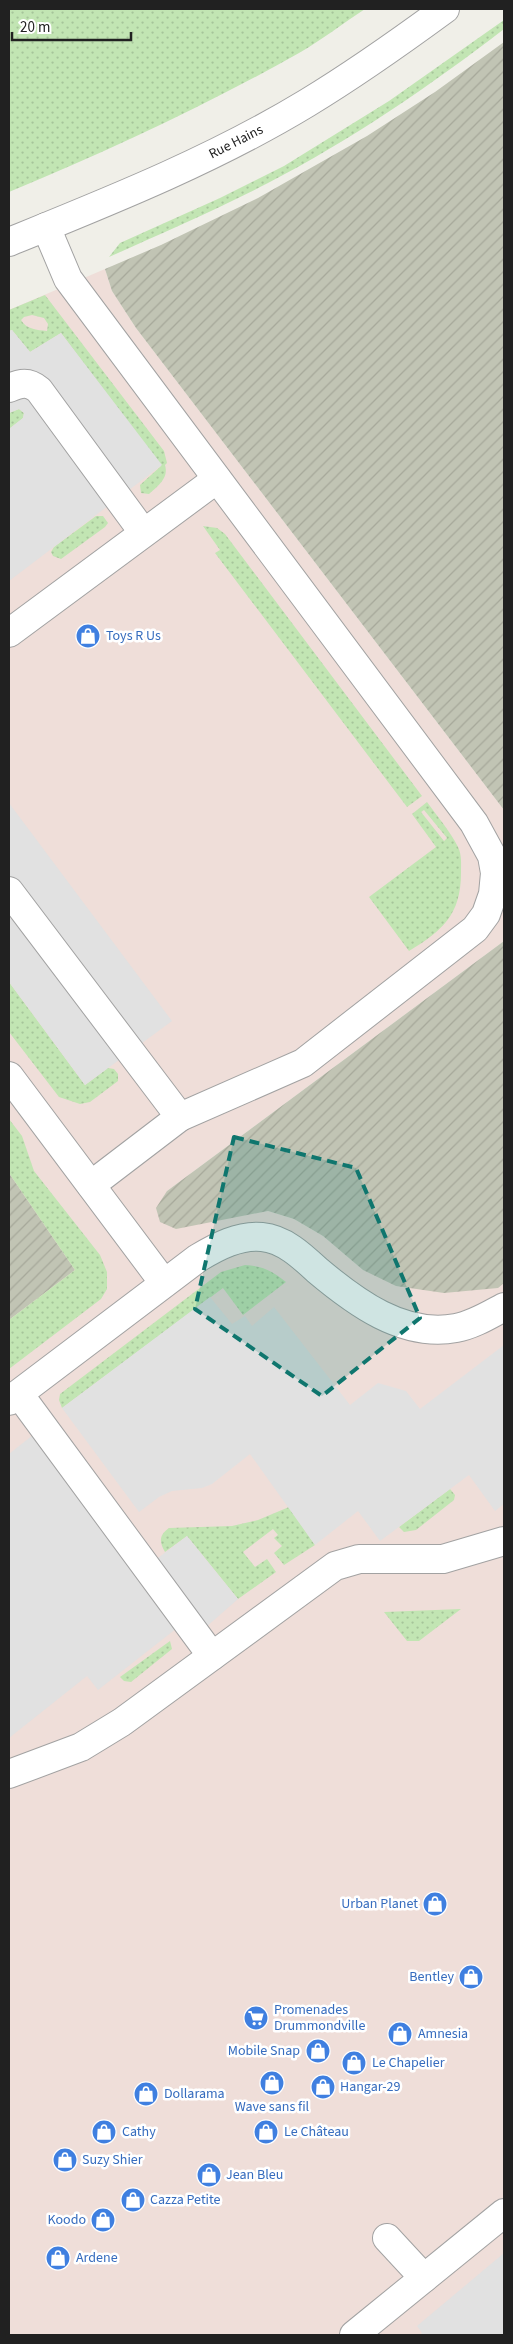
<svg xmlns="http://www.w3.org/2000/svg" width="513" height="2344" viewBox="0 0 513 2344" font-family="'Source Sans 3',sans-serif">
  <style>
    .commercial { fill: #efded9 }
    .construction { fill: url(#construction-furrows) }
    .grass { fill: url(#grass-dots); fill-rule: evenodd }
    .parking { fill: #e1e1e1 }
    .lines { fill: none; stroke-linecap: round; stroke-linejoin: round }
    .minor-casing { stroke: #a2a2a2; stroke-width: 30 }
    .minor { stroke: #fff; stroke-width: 28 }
    .marked { fill: #0f766e; fill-opacity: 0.2; stroke: #0f766e; stroke-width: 4; stroke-dasharray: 10 6; stroke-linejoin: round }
    .labels { text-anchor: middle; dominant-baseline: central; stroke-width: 5; stroke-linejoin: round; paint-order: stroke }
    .street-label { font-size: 14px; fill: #212121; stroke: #fff }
    .shop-label { font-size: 14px; fill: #366cbe; stroke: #fff; text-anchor: start }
  </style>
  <defs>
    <pattern id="construction-furrows" width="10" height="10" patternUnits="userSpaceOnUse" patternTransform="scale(1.25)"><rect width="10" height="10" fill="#c1c4b4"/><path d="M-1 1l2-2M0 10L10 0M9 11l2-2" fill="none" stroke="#a6a89a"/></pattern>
    <pattern id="grass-dots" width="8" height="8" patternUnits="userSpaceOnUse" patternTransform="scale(1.25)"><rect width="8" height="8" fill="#c2e5b3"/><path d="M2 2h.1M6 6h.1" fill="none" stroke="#a6c49a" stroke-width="1.8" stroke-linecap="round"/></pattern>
  </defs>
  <rect width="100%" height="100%" fill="#f0efe8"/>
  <path class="commercial" d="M 105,269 L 112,291 L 136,328 L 504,810 L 504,941 L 167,1191 L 227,1218 L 268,1211 L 294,1219 L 323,1236 L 363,1270 L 498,1288 L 504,1283 L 504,2335 L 9,2335 L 9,310 Z"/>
  <g class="construction">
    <path d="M 504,42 L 504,810 L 136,328 L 112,291 L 105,269 L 161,245 L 258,198 L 367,136 L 435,92 Z"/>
    <path d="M 504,941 L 504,1283 L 498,1288 L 444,1293 L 396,1286 L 363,1270 L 323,1236 L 294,1219 L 268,1211 L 176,1229 L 160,1222 L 156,1208 L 167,1191 Z"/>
    <path d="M 9,1173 L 75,1270 L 9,1320 Z"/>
  </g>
  <g class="grass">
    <path d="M 9,9 L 365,9 C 343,23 322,40 299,53 C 205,106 108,151 9,192 Z"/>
    <path d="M 504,20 L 504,29 C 430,86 351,140 268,183 C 216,210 162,233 109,257 L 120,243 L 220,198 L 284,166 L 389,101 Z"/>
    <path d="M 45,295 L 164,451 L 167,463 L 165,465 C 169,478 158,486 149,494 L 141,493 L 140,485 L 161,466 L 61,333 L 30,352 L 12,330 L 9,331 L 9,310 ZM 32,315 L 44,318 L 48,324 L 47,331 C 37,330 26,329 21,320 L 24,317 Z"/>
    <path d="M 19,409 L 24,413 L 23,418 L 9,429 L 9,413 Z"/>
    <path d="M 96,516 L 103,516 L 108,523 L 105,527 L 61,559 L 53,556 L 51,552 L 54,547 Z"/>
    <path d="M 203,526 L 217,528 L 225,534 L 422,796 L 407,807 L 215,553 L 220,550 Z"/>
    <path d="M 427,802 C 437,816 450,831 458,847 C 462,855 461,865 461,873 C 461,915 442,931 409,951 L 369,897 L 436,847 L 412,814 ZM 424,810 L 447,838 L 444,841 L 421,812 Z"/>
    <path d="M 9,982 L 85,1085 L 108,1068 L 114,1069 L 118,1074 L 118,1081 L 90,1102 L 80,1104 L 59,1097 L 9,1032 Z"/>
    <path d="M 9,1119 L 22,1136 L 34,1171 L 100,1255 L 107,1272 L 107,1289 L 101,1299 L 9,1369 L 9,1320 L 75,1270 L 9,1173 Z"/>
    <path d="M 245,1265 C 263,1266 272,1271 286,1282 L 243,1315 L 223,1288 L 62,1408 L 59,1400 L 60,1394 L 221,1272 Z"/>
    <path d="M 450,1489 L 455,1495 L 454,1500 L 416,1530 L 404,1532 L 399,1527 Z"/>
    <path d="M 289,1507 L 315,1545 L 284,1565 L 274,1553 L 282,1546 L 274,1538 L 278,1535 L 273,1529 L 243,1552 L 255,1567 L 267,1559 L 276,1572 L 238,1599 L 187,1536 L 165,1552 C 159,1542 159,1535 169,1528 L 232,1526 L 258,1520 Z"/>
    <path d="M 461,1609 L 419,1641 L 407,1641 L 384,1612 Z"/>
    <path d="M 170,1641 L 172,1649 L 131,1682 L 124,1681 L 120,1677 Z"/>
  </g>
  <g class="parking">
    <path d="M 12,330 L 30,352 L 61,333 L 162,465 L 9,581 L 9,429 L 23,418 L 24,413 L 19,409 L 9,413 L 9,331 Z"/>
    <path d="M 9,803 L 172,1021 L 85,1085 L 9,982 Z"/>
    <path d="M 210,1297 L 232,1324 L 245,1316 L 252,1326 L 274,1307 L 350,1405 L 378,1383 L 406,1391 L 420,1409 L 504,1345 L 504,1504 L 495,1511 L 469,1475 L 380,1541 L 358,1511 L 315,1545 L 250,1454 L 212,1484 L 202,1488 L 172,1491 L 159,1497 L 139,1512 L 62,1408 Z"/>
    <path d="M 43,1427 L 146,1567 L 187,1536 L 238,1599 L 197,1635 L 186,1621 L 98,1690 L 87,1676 L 9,1738 L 9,1454 Z"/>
    <path d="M 504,2253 L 504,2335 L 420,2335 L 422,2333 L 417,2326 Z"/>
  </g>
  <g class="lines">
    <defs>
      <g id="minor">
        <path d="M 46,227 L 68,279 L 474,823 L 492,856 L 495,873 L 493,894 L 486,914 L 475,929 L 303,1063 L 180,1117"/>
        <path d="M 9,242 C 110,201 213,160 307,103 C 355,74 400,42 445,9"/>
        <path d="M 9,388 C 21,383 28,381 39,390 L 143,532"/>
        <path d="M 9,633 L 217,479"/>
        <path d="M 9,891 L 180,1117 L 91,1185"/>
        <path d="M 9,1076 L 164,1283"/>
        <path d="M 19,1394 L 212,1656"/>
        <path d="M 9,1401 L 198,1258 C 218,1246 239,1235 262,1237 C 284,1239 302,1256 317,1270 C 355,1302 403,1338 456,1328 C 473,1325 489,1315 504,1307"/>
        <path d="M 9,1774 L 81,1747 L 122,1722 L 335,1566 L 359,1559 L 443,1559 L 504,1541"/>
        <path d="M 387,2238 L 424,2278"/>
        <path d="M 354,2335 L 504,2213"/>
      </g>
    </defs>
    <use href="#minor" class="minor-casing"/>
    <use href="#minor" class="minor"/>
  </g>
  <path class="marked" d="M 234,1137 L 356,1168 L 420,1318 L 322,1396 L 195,1309 Z"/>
  <defs>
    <symbol id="shop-disc" viewBox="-11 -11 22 22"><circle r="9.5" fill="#3f7fe0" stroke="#fff"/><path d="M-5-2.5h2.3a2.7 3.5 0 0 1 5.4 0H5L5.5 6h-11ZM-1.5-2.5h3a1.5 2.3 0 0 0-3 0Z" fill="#fff"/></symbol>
    <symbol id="supermarket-disc" viewBox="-11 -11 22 22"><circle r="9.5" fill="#3f7fe0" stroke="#fff"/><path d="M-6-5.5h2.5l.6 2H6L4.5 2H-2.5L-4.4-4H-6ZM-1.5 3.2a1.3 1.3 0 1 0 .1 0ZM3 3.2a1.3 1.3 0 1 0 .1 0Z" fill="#fff"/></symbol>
  </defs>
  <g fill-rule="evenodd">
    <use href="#shop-disc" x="74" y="622" width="28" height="28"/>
    <use href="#shop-disc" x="421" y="1890" width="28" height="28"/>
    <use href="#shop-disc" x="457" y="1963" width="28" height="28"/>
    <use href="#supermarket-disc" x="242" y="2004" width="28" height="28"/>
    <use href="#shop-disc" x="386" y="2020" width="28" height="28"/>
    <use href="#shop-disc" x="304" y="2037" width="28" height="28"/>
    <use href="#shop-disc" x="340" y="2049" width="28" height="28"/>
    <use href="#shop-disc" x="258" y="2069" width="28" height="28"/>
    <use href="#shop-disc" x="309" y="2073" width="28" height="28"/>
    <use href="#shop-disc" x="132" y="2080" width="28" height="28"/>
    <use href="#shop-disc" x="90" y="2118" width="28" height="28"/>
    <use href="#shop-disc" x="252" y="2118" width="28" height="28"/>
    <use href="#shop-disc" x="51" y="2146" width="28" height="28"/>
    <use href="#shop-disc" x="195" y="2161" width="28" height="28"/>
    <use href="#shop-disc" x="119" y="2186" width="28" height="28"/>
    <use href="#shop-disc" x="89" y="2206" width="28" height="28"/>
    <use href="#shop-disc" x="44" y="2244" width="28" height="28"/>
  </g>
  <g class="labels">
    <g class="street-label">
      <text transform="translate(236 142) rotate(-27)">Rue Hains</text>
    </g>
    <g class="shop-label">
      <text x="106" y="636">Toys R Us</text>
      <text x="418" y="1904" text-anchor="end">Urban Planet</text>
      <text x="454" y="1977" text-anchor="end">Bentley</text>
      <text x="274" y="2010">Promenades<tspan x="274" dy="16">Drummondville</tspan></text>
      <text x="418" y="2034">Amnesia</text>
      <text x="300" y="2051" text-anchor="end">Mobile Snap</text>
      <text x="372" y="2063">Le Chapelier</text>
      <text x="340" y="2087">Hangar-29</text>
      <text x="164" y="2094">Dollarama</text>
      <text x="272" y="2107" text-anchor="middle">Wave sans fil</text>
      <text x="122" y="2132">Cathy</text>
      <text x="284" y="2132">Le Château</text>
      <text x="82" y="2160">Suzy Shier</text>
      <text x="226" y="2175">Jean Bleu</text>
      <text x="150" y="2200">Cazza Petite</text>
      <text x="86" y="2220" text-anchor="end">Koodo</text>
      <text x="76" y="2258">Ardene</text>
    </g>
  </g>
  <rect width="513" height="2344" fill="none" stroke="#212121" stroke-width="20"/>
  <path d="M12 32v8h119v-8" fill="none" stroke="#212121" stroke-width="2.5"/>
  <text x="20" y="32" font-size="15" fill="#212121" stroke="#ffffff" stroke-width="4" paint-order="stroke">20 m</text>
</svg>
